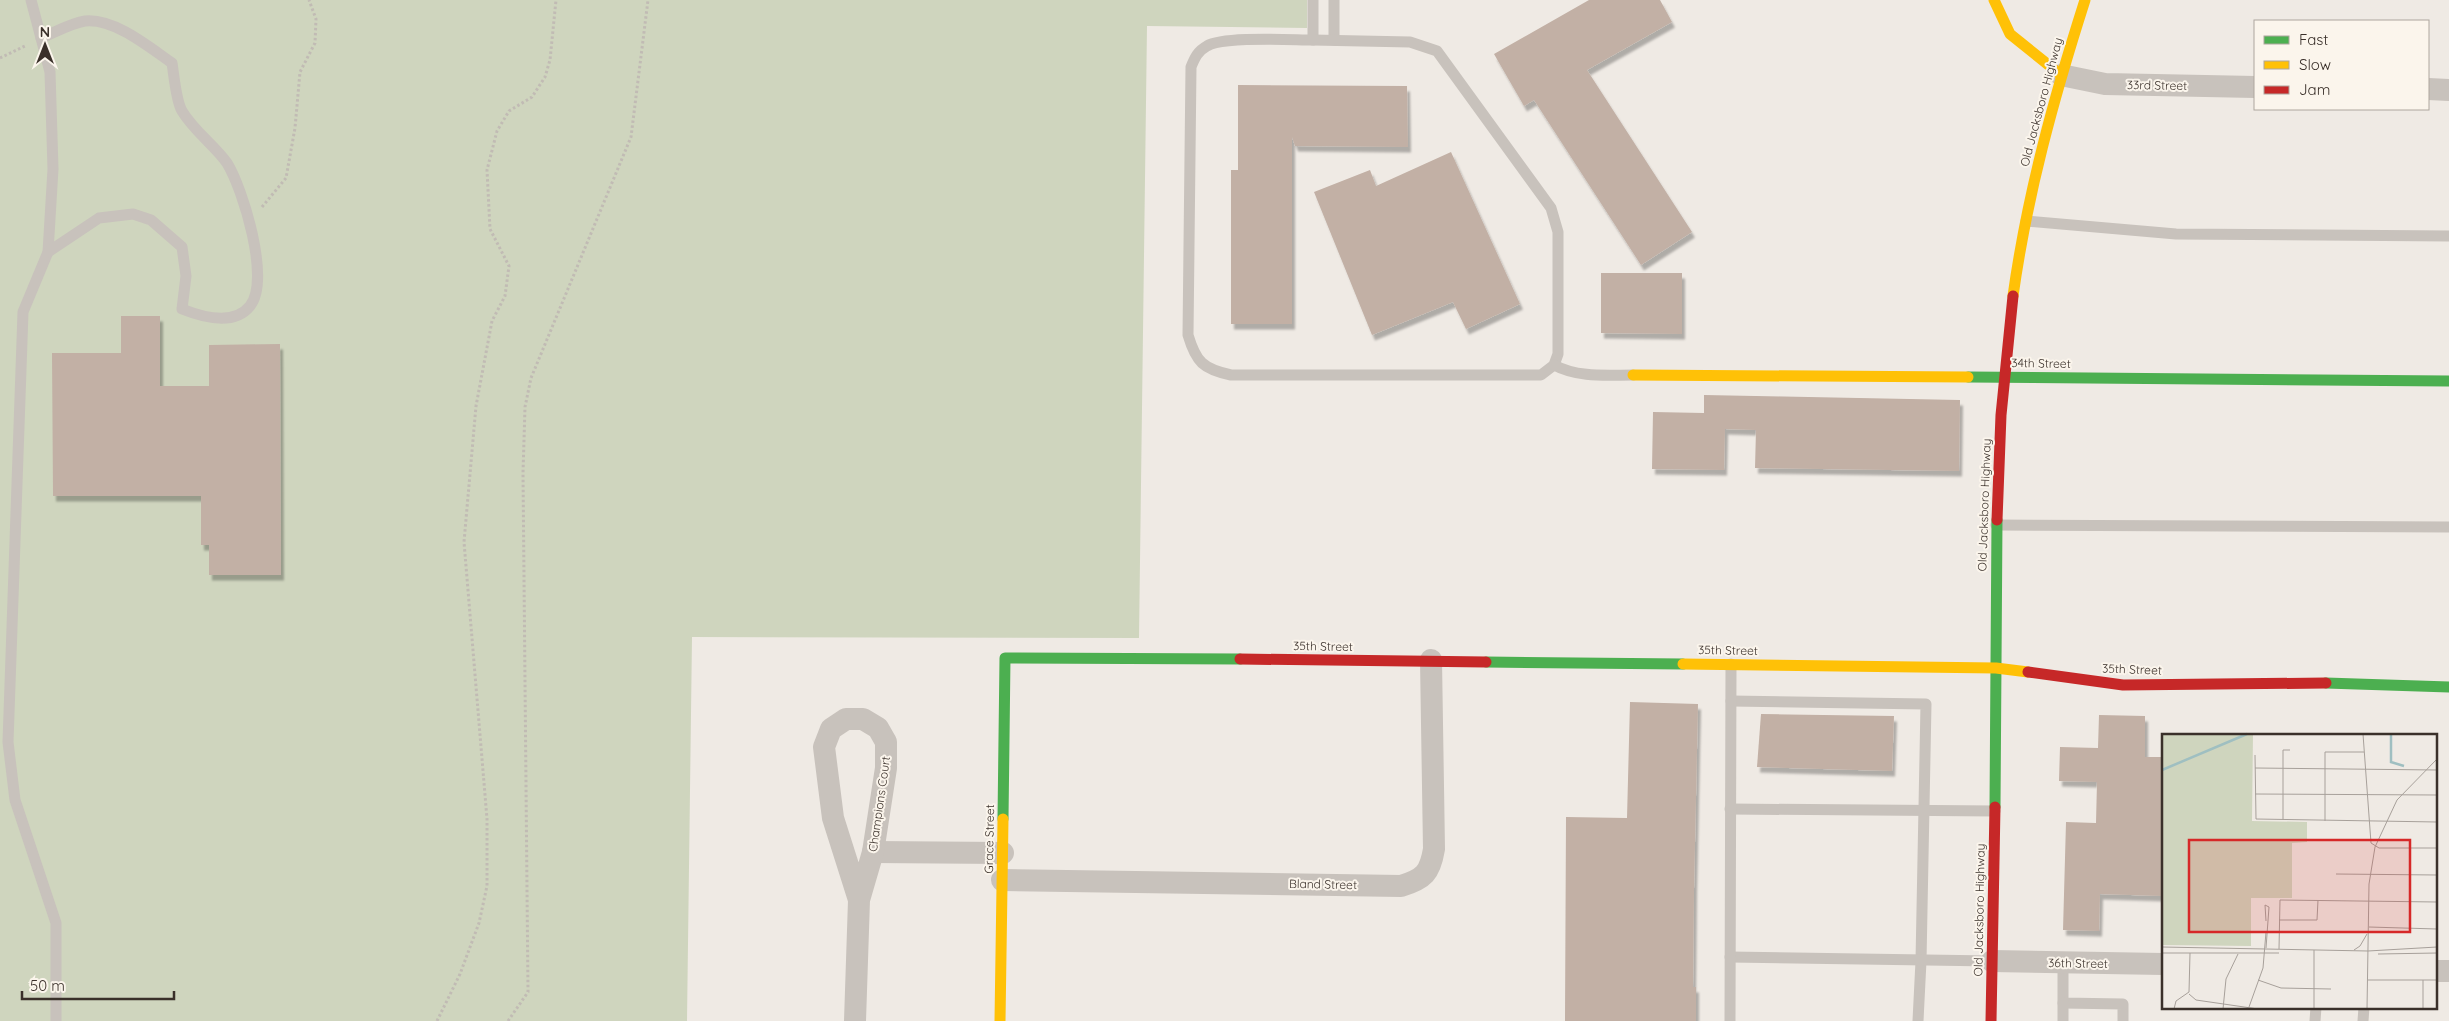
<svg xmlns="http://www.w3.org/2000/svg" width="2449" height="1021" viewBox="0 0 2449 1021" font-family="Quicksand,sans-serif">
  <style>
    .green { fill: #cfd5be }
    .building { fill: #c2b0a5; filter: url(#shadow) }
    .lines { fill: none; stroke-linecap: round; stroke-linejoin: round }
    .path { stroke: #c1bbb4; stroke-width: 3; stroke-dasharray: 2.5 2.5; stroke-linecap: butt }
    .lane { stroke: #c8c2bc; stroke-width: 11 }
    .street { stroke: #c8c2bc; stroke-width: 22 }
    .fast { stroke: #4caf50; stroke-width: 11 }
    .slow { stroke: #ffc107; stroke-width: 11 }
    .jam { stroke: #c62828; stroke-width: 11 }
    .labels { text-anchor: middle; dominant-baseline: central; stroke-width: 4; stroke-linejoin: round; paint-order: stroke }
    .street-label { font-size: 12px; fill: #3a302a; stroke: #fbf5ec }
    .inset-river { fill: none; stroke: #9fbfc1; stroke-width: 2.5 }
    .inset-road { fill: none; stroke: #a7a09a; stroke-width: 1 }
    .view { fill: #d62828; fill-opacity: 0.15; stroke: #d62828; stroke-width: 2.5 }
    .inset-edge { fill: none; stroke: #3a302a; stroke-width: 2.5 }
  </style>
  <defs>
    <filter id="shadow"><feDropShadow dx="3" dy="5.5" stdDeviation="1" flood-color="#0004"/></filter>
  </defs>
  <rect width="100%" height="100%" fill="#efeae4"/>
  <path class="green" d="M 0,0 L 1307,0 L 1307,28 L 1147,26 L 1139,638 L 692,637 L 687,1021 L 0,1021 Z"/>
  <g class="building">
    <path d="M 1589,0 L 1660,0 L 1672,22 L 1587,70 L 1692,232 L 1641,265 L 1534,100 L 1524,106 L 1494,54 Z"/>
    <path d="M 1238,85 L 1407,86 L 1408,147 L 1295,146 L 1292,137 L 1292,324 L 1231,324 L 1231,170 L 1238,170 Z"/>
    <path d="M 1451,152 L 1520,304 L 1466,329 L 1453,302 L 1372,335 L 1314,192 L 1370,170 L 1376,186 Z"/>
    <path d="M 1601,273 L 1682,273 L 1682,334 L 1601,333 Z"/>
    <path d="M 121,316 L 160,316 L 160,386 L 209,386 L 209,345 L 280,344 L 281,575 L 209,575 L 209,545 L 201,545 L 201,496 L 53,496 L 52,353 L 121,353 Z"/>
    <path d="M 1704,395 L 1960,400 L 1959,471 L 1755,468 L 1756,430 L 1725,429 L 1724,470 L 1652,469 L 1653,412 L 1704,413 Z"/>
    <path d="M 1630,702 L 1698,704 L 1694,889 L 1693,987 L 1696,987 L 1696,1021 L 1565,1021 L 1566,817 L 1627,818 Z"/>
    <path d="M 1761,714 L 1894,716 L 1892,771 L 1757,767 Z"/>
    <path d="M 2099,715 L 2145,716 L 2145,757 L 2163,757 L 2163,896 L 2100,894 L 2099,931 L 2063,930 L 2066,822 L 2096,823 L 2097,782 L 2059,781 L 2060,747 L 2098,748 Z"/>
  </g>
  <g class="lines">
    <g class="path">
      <path d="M 0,58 L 27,45"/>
      <path d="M 262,207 L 286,178 L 295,128 L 300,72 L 315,43 L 316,19 L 309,0"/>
      <path d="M 437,1021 L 460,974 L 479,923 L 487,886 L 487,819 L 464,542 L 476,406 L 492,321 L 505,296 L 509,266 L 490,229 L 487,170 L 497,131 L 509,111 L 532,97 L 545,77 L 550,60 L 556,0"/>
      <path d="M 508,1021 L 528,992 L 523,473 L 525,407 L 531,378 L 631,137 L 648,0"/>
    </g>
    <g class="lane">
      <path d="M 31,0 L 50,72 L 53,169 L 48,252 L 23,312 L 8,742 L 15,800 L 56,923 L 56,1021"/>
      <path d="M 1313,0 L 1313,40"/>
      <path d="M 1334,0 L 1334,40"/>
      <path d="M 41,38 C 54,33 71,23 85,21 C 114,18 149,47 172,63 C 174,75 176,101 182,111 C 194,131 214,145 227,163 C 243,189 271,280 250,306 C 234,326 202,317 182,309 L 186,276 L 182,247 L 151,220 L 133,214 L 99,218 L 48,252"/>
      <path d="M 1313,40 L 1410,42 L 1437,51 L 1551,208 L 1558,232 L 1558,354 L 1554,365 L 1541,375 L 1231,375 C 1203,369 1196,362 1188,335 L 1191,67 C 1195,57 1198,51 1207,46 C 1223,36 1291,40 1313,40 Z"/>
      <path d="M 2026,221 L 2176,234 L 2449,236"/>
      <path d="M 1554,365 C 1578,378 1607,375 1633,375"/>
      <path d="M 1996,525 L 2449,527"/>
      <path d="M 1731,701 L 1926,704 L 1921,961 L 1918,1021"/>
      <path d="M 1730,809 L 1995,811"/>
      <path d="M 1730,957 L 1992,961"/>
      <path d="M 2063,962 L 2063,1003 L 2123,1004 L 2123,1021"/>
      <path d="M 2063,1003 L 2063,1021"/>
      <path d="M 1730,1021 L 1731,664"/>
      <path d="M 2315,1021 L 2316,1007"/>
      <path d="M 2363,1021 L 2364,1007"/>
    </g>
    <g class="street">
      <path d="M 2061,75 L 2105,84 L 2255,87"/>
      <path d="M 2428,89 L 2449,90"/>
      <path d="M 873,852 L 1003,853"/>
      <path d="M 1002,880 L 1401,886 C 1424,879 1430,873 1434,849 L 1431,660"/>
      <path d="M 1992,961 L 2163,964"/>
      <path d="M 2435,971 L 2449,971"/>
      <path d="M 855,1021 L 859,900 L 873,852 L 886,768 L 886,742 L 878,728 L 863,719 L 846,719 L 831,729 L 824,747 L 833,818 L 859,900"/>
    </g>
    <g class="fast">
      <path d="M 1968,377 L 2449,381"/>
      <path d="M 1486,662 L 1683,664"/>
      <path d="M 2326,683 L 2449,687"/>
      <path d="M 1995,807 L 1997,520"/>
      <path d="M 1003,819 L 1005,658 L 1240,659"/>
    </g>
    <g class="slow">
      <path d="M 1994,0 L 2010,34 L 2061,75"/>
      <path d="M 2013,296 C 2027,195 2054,97 2085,0"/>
      <path d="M 1633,375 L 1968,377"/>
      <path d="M 1683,664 L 1996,668 L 2028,672"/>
      <path d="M 1000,1021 L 1003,819"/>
    </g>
    <g class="jam">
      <path d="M 1997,520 L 2001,415 L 2013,296"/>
      <path d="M 1240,659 L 1486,662"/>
      <path d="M 2028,672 L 2123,685 L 2326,683"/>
      <path d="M 1991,1021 L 1995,807"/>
    </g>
  </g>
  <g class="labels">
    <g class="street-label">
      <text transform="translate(2157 85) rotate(1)">33rd Street</text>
      <text transform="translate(2041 102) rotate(-75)">Old Jacksboro Highway</text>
      <text transform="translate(2041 363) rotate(1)">34th Street</text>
      <text transform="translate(1984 505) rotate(-88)">Old Jacksboro Highway</text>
      <text transform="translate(1323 646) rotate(1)">35th Street</text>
      <text transform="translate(1728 650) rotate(1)">35th Street</text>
      <text transform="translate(2132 669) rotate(2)">35th Street</text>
      <text transform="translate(879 804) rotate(-82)">Champions Court</text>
      <text transform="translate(989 839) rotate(-89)">Grace Street</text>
      <text transform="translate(1323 884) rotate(1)">Bland Street</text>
      <text transform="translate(1979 910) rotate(-89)">Old Jacksboro Highway</text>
      <text transform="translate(2078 963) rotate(1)">36th Street</text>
    </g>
  </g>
  <g transform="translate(2162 734)">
    <rect width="275" height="275" fill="#efeae4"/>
    <path d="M 0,0 L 91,0 L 90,87 L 145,88 L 145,108 L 130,109 L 130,164 L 89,164 L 89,212 L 0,211 Z" fill="#cfd5be"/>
    <path class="inset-river" d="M 229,0 L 229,28 L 242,32M 0,36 L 85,0"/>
    <path class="inset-road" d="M 201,0 L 209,109 L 217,114 L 275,114M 93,21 L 94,85 L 275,88M 93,34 L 275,36M 93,60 L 275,61M 121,86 L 121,16 L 128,16M 163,87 L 163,18 L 202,18M 174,140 L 275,141M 117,186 L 155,186 L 156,166M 207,193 L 275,195M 0,213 L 206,217 L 275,213M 104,214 L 107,173 L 103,171 L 104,187M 117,215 L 118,166 L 275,168M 192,216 L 198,212 L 205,200M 0,219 L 117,219M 216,220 L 275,219M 96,246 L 119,254 L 169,255M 206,246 L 275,246M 27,260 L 34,266 L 96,275M 87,273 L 101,234 L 104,198M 12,275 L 14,267 L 27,258 L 28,219M 61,275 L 64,245 L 76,220M 152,275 L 152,216M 205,275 L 207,150 L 213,113 L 235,66 L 275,25M 261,275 L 261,246"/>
    <path class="view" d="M 27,106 L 248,106 L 248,198 L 27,198 Z"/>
    <rect width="275" height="275" class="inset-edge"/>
  </g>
  <rect x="2254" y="20" width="175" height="90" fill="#fbf5ec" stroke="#aea69e"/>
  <rect x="2264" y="36" width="25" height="8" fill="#4caf50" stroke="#aea69e"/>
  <text x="2299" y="45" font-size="15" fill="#3a302a">Fast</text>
  <rect x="2264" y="61" width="25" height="8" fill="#ffc107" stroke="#aea69e"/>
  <text x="2299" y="70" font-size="15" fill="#3a302a">Slow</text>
  <rect x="2264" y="86" width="25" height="8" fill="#c62828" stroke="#aea69e"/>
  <text x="2299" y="95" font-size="15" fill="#3a302a">Jam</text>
  <g transform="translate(45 45)" stroke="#fbf5ec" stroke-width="4" paint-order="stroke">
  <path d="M0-4L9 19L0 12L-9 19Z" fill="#3a302a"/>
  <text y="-8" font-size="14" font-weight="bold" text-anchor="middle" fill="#3a302a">N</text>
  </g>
  <path d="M22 991v8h152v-8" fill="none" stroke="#3a302a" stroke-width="2.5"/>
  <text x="30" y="991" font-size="15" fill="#3a302a" stroke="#fbf5ec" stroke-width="4" paint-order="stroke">50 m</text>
</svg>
